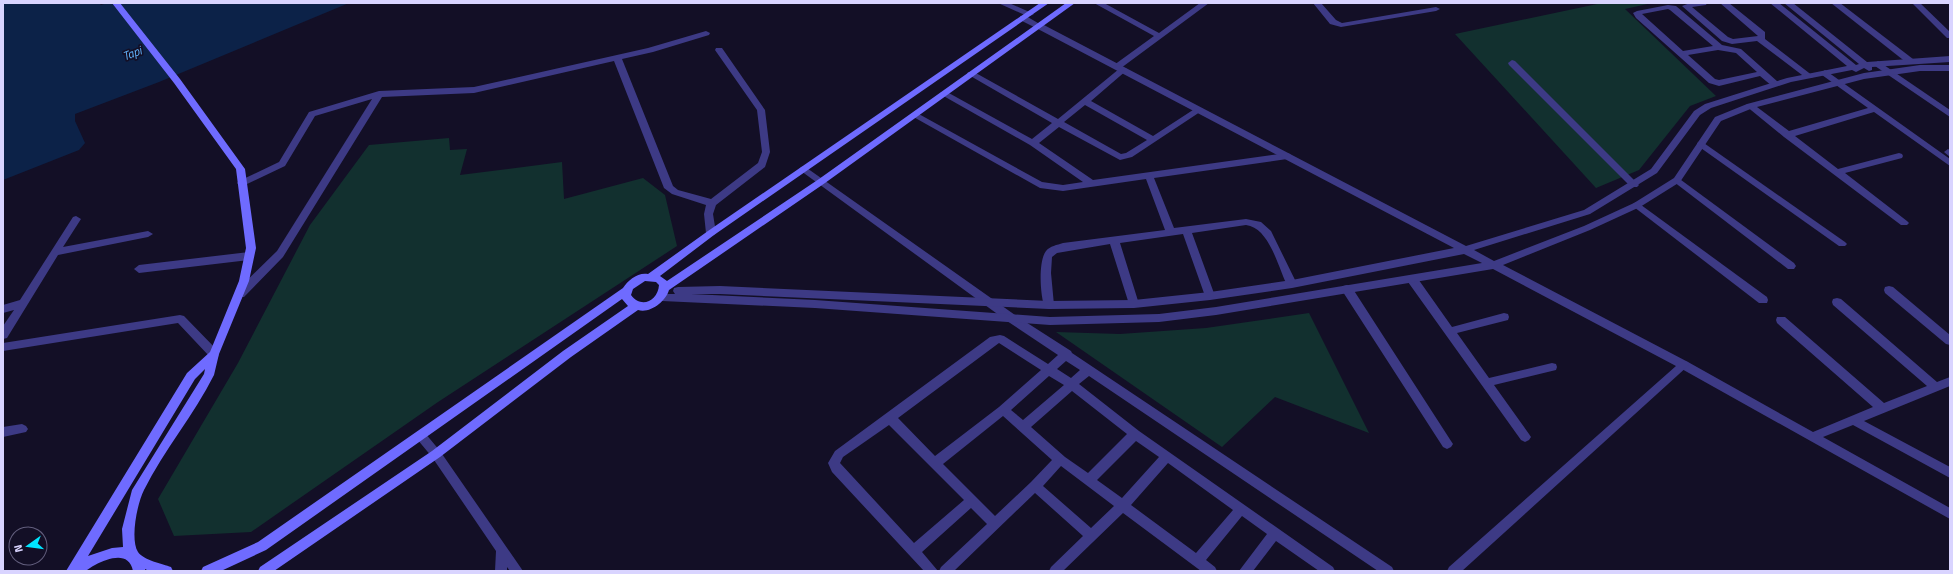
<svg xmlns="http://www.w3.org/2000/svg" width="1953" height="574" viewBox="0 0 1953 574" font-family="'Titillium Web',sans-serif">
  <style>
    .green { fill: #12302f }
    .water { fill: #0c2248 }
    .lines { fill: none; stroke-linecap: round; stroke-linejoin: round }
    .minor { fill: #3d3a85; fill-rule: evenodd }
    .tertiary { fill: #3d3a85; fill-rule: evenodd }
    .secondary { fill: #6f6bff; fill-rule: evenodd }
    .labels { text-anchor: middle; dominant-baseline: central; stroke-width: 3.5; stroke-linejoin: round; paint-order: stroke }
    .water-label { font-size: 12px; font-style: italic; fill: #62b6ff; stroke: #130f26 }
  </style>
  <rect width="100%" height="100%" fill="#130f26"/>
  <g class="green">
    <path d="M 1602,3 L 1652,3 L 1625,9 L 1716,96 L 1690,106 L 1639,170 L 1596,188 L 1455,34 Z"/>
    <path d="M 449,138 L 450,150 L 467,149 L 460,175 L 562,162 L 564,199 L 643,178 L 665,195 L 677,246 L 438,402 L 251,532 L 174,536 L 158,499 L 238,363 L 310,225 L 369,145 Z"/>
    <path d="M 1309,313 L 1369,433 L 1275,397 L 1222,447 L 1056,332 L 1120,334 L 1206,328 Z"/>
  </g>
  <path class="water" d="M 3,3 L 99,3 L 101,5 L 107,3 L 349,3 L 159,82 L 75,114 L 75,121 L 85,143 L 79,150 L 3,180 Z"/>
  <g class="lines">
    <g class="minor">
      <path d="M 998,3 L 1009,3 L 1034,14 L 1030,16 L 1027,16 Z"/>
      <path d="M 1094,3 L 1104,3 L 1159,33 L 1200,3 L 1209,3 L 1121,68 L 1126,68 L 1127,70 L 1091,101 L 1153,136 L 1196,108 L 1202,108 L 1203,110 L 1132,157 L 1120,160 L 1059,127 L 1039,143 L 1093,180 L 1287,153 L 1290,154 L 1291,156 L 1287,159 L 1154,178 L 1174,228 L 1246,219 L 1261,222 L 1271,231 L 1297,284 L 1296,287 L 1288,287 C 1278,268 1270,228 1246,225 L 1192,233 L 1215,296 L 1214,299 L 1206,299 L 1205,296 L 1183,234 L 1120,243 L 1139,304 L 1138,307 L 1130,307 L 1129,304 L 1110,244 L 1057,253 L 1052,257 L 1051,273 L 1054,305 L 1053,308 L 1045,308 C 1040,297 1038,261 1046,251 C 1050,246 1057,245 1063,243 L 1165,230 L 1146,179 L 1063,191 L 1040,188 L 910,115 L 914,112 L 917,113 L 1042,182 L 1063,185 L 1083,182 L 1030,145 L 940,94 L 941,92 L 947,92 L 1032,139 L 1052,123 L 967,74 L 968,72 L 974,72 L 1058,119 L 1119,69 L 1114,69 L 1114,65 L 1154,36 ZM 1085,105 L 1147,140 L 1126,153 L 1121,154 L 1064,122 Z"/>
      <path d="M 1313,3 L 1321,3 L 1336,20 L 1342,23 L 1436,7 L 1440,9 L 1436,11 L 1341,27 L 1330,24 Z"/>
      <path d="M 1690,3 L 1707,3 L 1706,5 L 1692,7 L 1728,37 L 1733,39 L 1758,36 L 1720,3 L 1729,3 L 1765,32 L 1765,39 L 1813,76 L 1812,78 L 1806,78 L 1757,41 L 1732,44 L 1722,41 L 1682,6 Z"/>
      <path d="M 1831,3 L 1840,3 L 1913,59 L 1913,63 L 1907,63 Z"/>
      <path d="M 1912,3 L 1920,3 L 1950,32 L 1950,38 L 1947,38 Z"/>
      <path d="M 1668,5 L 1676,6 L 1722,45 L 1741,49 L 1778,82 L 1778,86 L 1772,86 L 1760,76 L 1719,86 L 1709,83 L 1636,18 L 1633,13 L 1637,11 ZM 1668,9 L 1670,10 L 1713,46 L 1683,51 L 1642,14 ZM 1718,50 L 1736,53 L 1757,72 L 1719,80 L 1715,79 L 1688,55 Z"/>
      <path d="M 1020,16 L 1026,16 L 1043,26 L 1042,28 L 1036,28 L 1020,20 Z"/>
      <path d="M 706,31 L 710,33 L 709,35 L 653,52 L 622,59 L 673,186 L 678,190 L 711,199 L 758,163 L 762,152 L 757,110 L 715,50 L 716,48 L 722,48 L 765,110 L 770,152 L 765,167 L 716,205 L 713,214 L 716,233 L 714,235 L 711,236 L 706,233 L 704,214 L 706,205 L 672,194 L 664,188 L 614,61 L 474,93 L 382,97 L 283,257 L 244,297 L 236,297 L 235,294 L 236,291 L 277,251 L 372,99 L 315,116 L 285,166 L 245,185 L 239,185 L 237,183 L 239,181 L 279,162 L 309,112 L 379,91 L 474,87 L 648,48 Z"/>
      <path d="M 1512,60 L 1515,61 L 1639,185 L 1637,187 L 1631,187 L 1509,65 L 1508,63 Z"/>
      <path d="M 1878,61 L 1950,110 L 1950,117 L 1875,66 L 1874,64 Z"/>
      <path d="M 1825,70 L 1950,159 L 1950,166 L 1874,112 L 1795,136 L 1838,169 L 1899,153 L 1902,154 L 1903,156 L 1902,158 L 1845,173 L 1907,221 L 1909,223 L 1907,225 L 1901,225 L 1784,137 L 1746,106 L 1747,104 L 1753,104 L 1789,131 L 1868,108 L 1822,75 L 1821,73 Z"/>
      <path d="M 1701,141 L 1845,242 L 1847,244 L 1845,246 L 1839,246 L 1698,146 L 1697,144 L 1698,142 Z"/>
      <path d="M 1948,149 L 1950,150 L 1950,157 L 1944,152 Z"/>
      <path d="M 804,166 L 1015,315 L 1071,351 L 1072,353 L 1392,567 L 1394,571 L 1378,571 L 1089,376 L 1079,384 L 1139,431 L 1333,567 L 1335,571 L 1319,571 L 1276,541 L 1253,571 L 1239,571 L 1267,534 L 1242,516 L 1206,560 L 1215,567 L 1217,571 L 1201,571 L 1123,513 L 1063,571 L 1049,571 L 1051,567 L 1083,536 L 1035,493 L 954,571 L 939,571 L 941,567 L 987,524 L 971,508 L 922,552 L 938,571 L 924,571 L 832,472 L 828,463 L 835,451 L 990,337 L 1000,335 L 1004,336 L 1048,364 L 1058,355 L 1007,321 L 801,171 L 799,169 L 801,167 ZM 999,343 L 1041,370 L 999,407 L 935,456 L 898,418 ZM 1066,361 L 1080,370 L 1071,378 L 1057,369 ZM 1049,376 L 1064,385 L 1023,420 L 1011,410 ZM 1072,391 L 1127,434 L 1088,473 L 1065,457 L 1031,427 ZM 1003,416 L 1052,460 L 1031,482 L 995,516 L 943,464 ZM 889,425 L 964,500 L 914,543 L 840,463 L 843,457 ZM 1136,441 L 1159,457 L 1122,498 L 1097,480 ZM 1168,463 L 1233,510 L 1196,553 L 1131,505 ZM 1061,466 L 1114,506 L 1091,528 L 1043,486 Z"/>
      <path d="M 1677,177 L 1794,263 L 1796,266 L 1794,269 L 1788,269 L 1674,182 L 1672,180 Z"/>
      <path d="M 1637,202 L 1767,297 L 1768,300 L 1767,303 L 1759,303 L 1634,207 L 1632,205 L 1634,203 Z"/>
      <path d="M 76,216 L 81,219 L 63,247 L 148,231 L 153,234 L 148,237 L 58,255 L 7,338 L 3,339 L 3,326 L 14,310 L 3,313 L 3,305 L 20,300 L 73,217 Z"/>
      <path d="M 249,252 L 254,256 L 249,260 L 139,273 L 134,269 L 139,265 Z"/>
      <path d="M 1412,275 L 1416,276 L 1452,327 L 1504,313 L 1508,314 L 1509,317 L 1508,320 L 1457,333 L 1489,378 L 1552,363 L 1556,364 L 1557,367 L 1556,370 L 1494,385 L 1529,434 L 1531,437 L 1529,440 L 1525,442 L 1521,440 L 1408,282 L 1407,279 Z"/>
      <path d="M 1347,285 L 1351,286 L 1451,441 L 1453,444 L 1451,447 L 1447,449 L 1443,447 L 1343,292 L 1342,289 L 1343,286 Z"/>
      <path d="M 1889,286 L 1893,287 L 1950,335 L 1950,345 L 1946,344 L 1885,293 L 1884,290 L 1885,287 Z"/>
      <path d="M 1837,298 L 1841,299 L 1937,382 L 1950,377 L 1950,386 L 1864,421 L 1950,467 L 1950,478 L 1853,425 L 1823,437 L 1950,508 L 1950,519 L 1680,368 L 1679,365 L 1680,362 L 1684,361 L 1688,362 L 1813,432 L 1873,407 L 1777,323 L 1776,320 L 1777,317 L 1785,317 L 1884,403 L 1927,386 L 1833,305 L 1832,302 L 1833,299 Z"/>
      <path d="M 180,315 L 184,316 L 218,351 L 219,354 L 218,357 L 210,357 L 178,323 L 3,351 L 3,343 Z"/>
      <path d="M 22,424 L 26,426 L 28,429 L 26,432 L 3,437 L 3,427 Z"/>
      <path d="M 421,431 L 425,433 L 440,451 L 523,571 L 510,571 L 507,567 L 507,571 L 495,571 L 496,551 L 432,457 L 417,439 L 415,436 L 417,433 Z"/>
    </g>
    <path class="tertiary" d="M 1770,3 L 1779,3 L 1856,65 L 1859,64 L 1784,3 L 1793,3 L 1867,62 L 1950,56 L 1950,62 L 1872,67 L 1872,70 L 1869,71 L 1864,68 L 1856,72 L 1852,70 L 1791,82 L 1711,108 L 1700,115 L 1657,173 L 1590,214 L 1474,250 L 1494,261 L 1584,226 L 1634,203 L 1674,178 L 1715,117 L 1747,104 L 1864,73 L 1920,65 L 1950,65 L 1950,71 L 1920,71 L 1864,79 L 1753,108 L 1721,121 L 1680,182 L 1640,207 L 1590,230 L 1503,265 L 1688,362 L 1689,365 L 1462,571 L 1447,571 L 1449,567 L 1676,366 L 1493,269 L 1216,315 L 1159,322 L 1050,325 L 815,308 L 662,301 L 658,300 L 657,297 L 658,294 L 675,294 L 673,291 L 674,288 L 678,287 L 720,286 L 1049,301 L 1134,300 L 1210,292 L 1292,280 L 1454,248 L 1036,28 L 1036,24 L 1042,24 L 1466,246 L 1584,210 L 1651,169 L 1694,111 L 1705,104 L 1787,78 L 1847,66 ZM 1464,254 L 1482,263 L 1216,307 L 1159,314 L 1050,317 L 815,300 L 691,294 L 720,294 L 1049,309 L 1134,308 L 1210,300 L 1292,288 Z"/>
    <g class="secondary">
      <path d="M 112,3 L 120,3 L 180,79 L 245,169 L 256,248 L 249,281 L 219,354 L 214,375 C 194,415 164,450 144,490 C 137,504 130,539 138,552 C 143,560 163,564 171,567 L 173,571 L 149,571 L 145,569 L 145,571 L 133,571 C 129,551 109,558 95,565 C 92,566 88,570 85,571 C 79,572 71,571 66,571 L 187,373 L 210,352 L 239,281 L 246,248 L 236,169 L 174,83 ZM 205,369 L 204,374 L 132,490 L 122,529 L 123,547 L 112,548 L 88,556 L 195,379 Z"/>
      <path d="M 1040,3 L 1049,3 L 714,235 L 660,276 L 667,281 L 819,179 L 1066,3 L 1075,3 L 825,183 L 669,290 C 666,301 650,314 638,310 L 571,357 L 440,457 L 274,571 L 258,571 L 260,567 L 432,451 L 563,351 L 628,306 L 622,299 L 266,550 L 221,571 L 201,571 L 203,567 L 258,542 L 623,288 C 628,280 638,272 648,274 L 708,231 ZM 645,281 L 656,282 L 659,285 C 658,301 641,309 631,295 L 633,289 Z"/>
    </g>
  </g>
  <g class="labels">
    <g class="water-label">
      <text transform="translate(132 53) rotate(-21)">Tapi</text>
    </g>
  </g>
  <rect width="1953" height="574" fill="none" stroke="#d9d4ff" stroke-width="8"/>
  <g transform="translate(28 546) rotate(256)"><circle r="19" fill="#130f26" stroke="#625e7d"/>
  <path d="M0-3L7 15L0 10L-7 15Z" fill="#00e5ff"/>
  <text y="-6" font-size="11" font-weight="bold" text-anchor="middle" fill="#d9d4ff">N</text>
  </g>
</svg>
